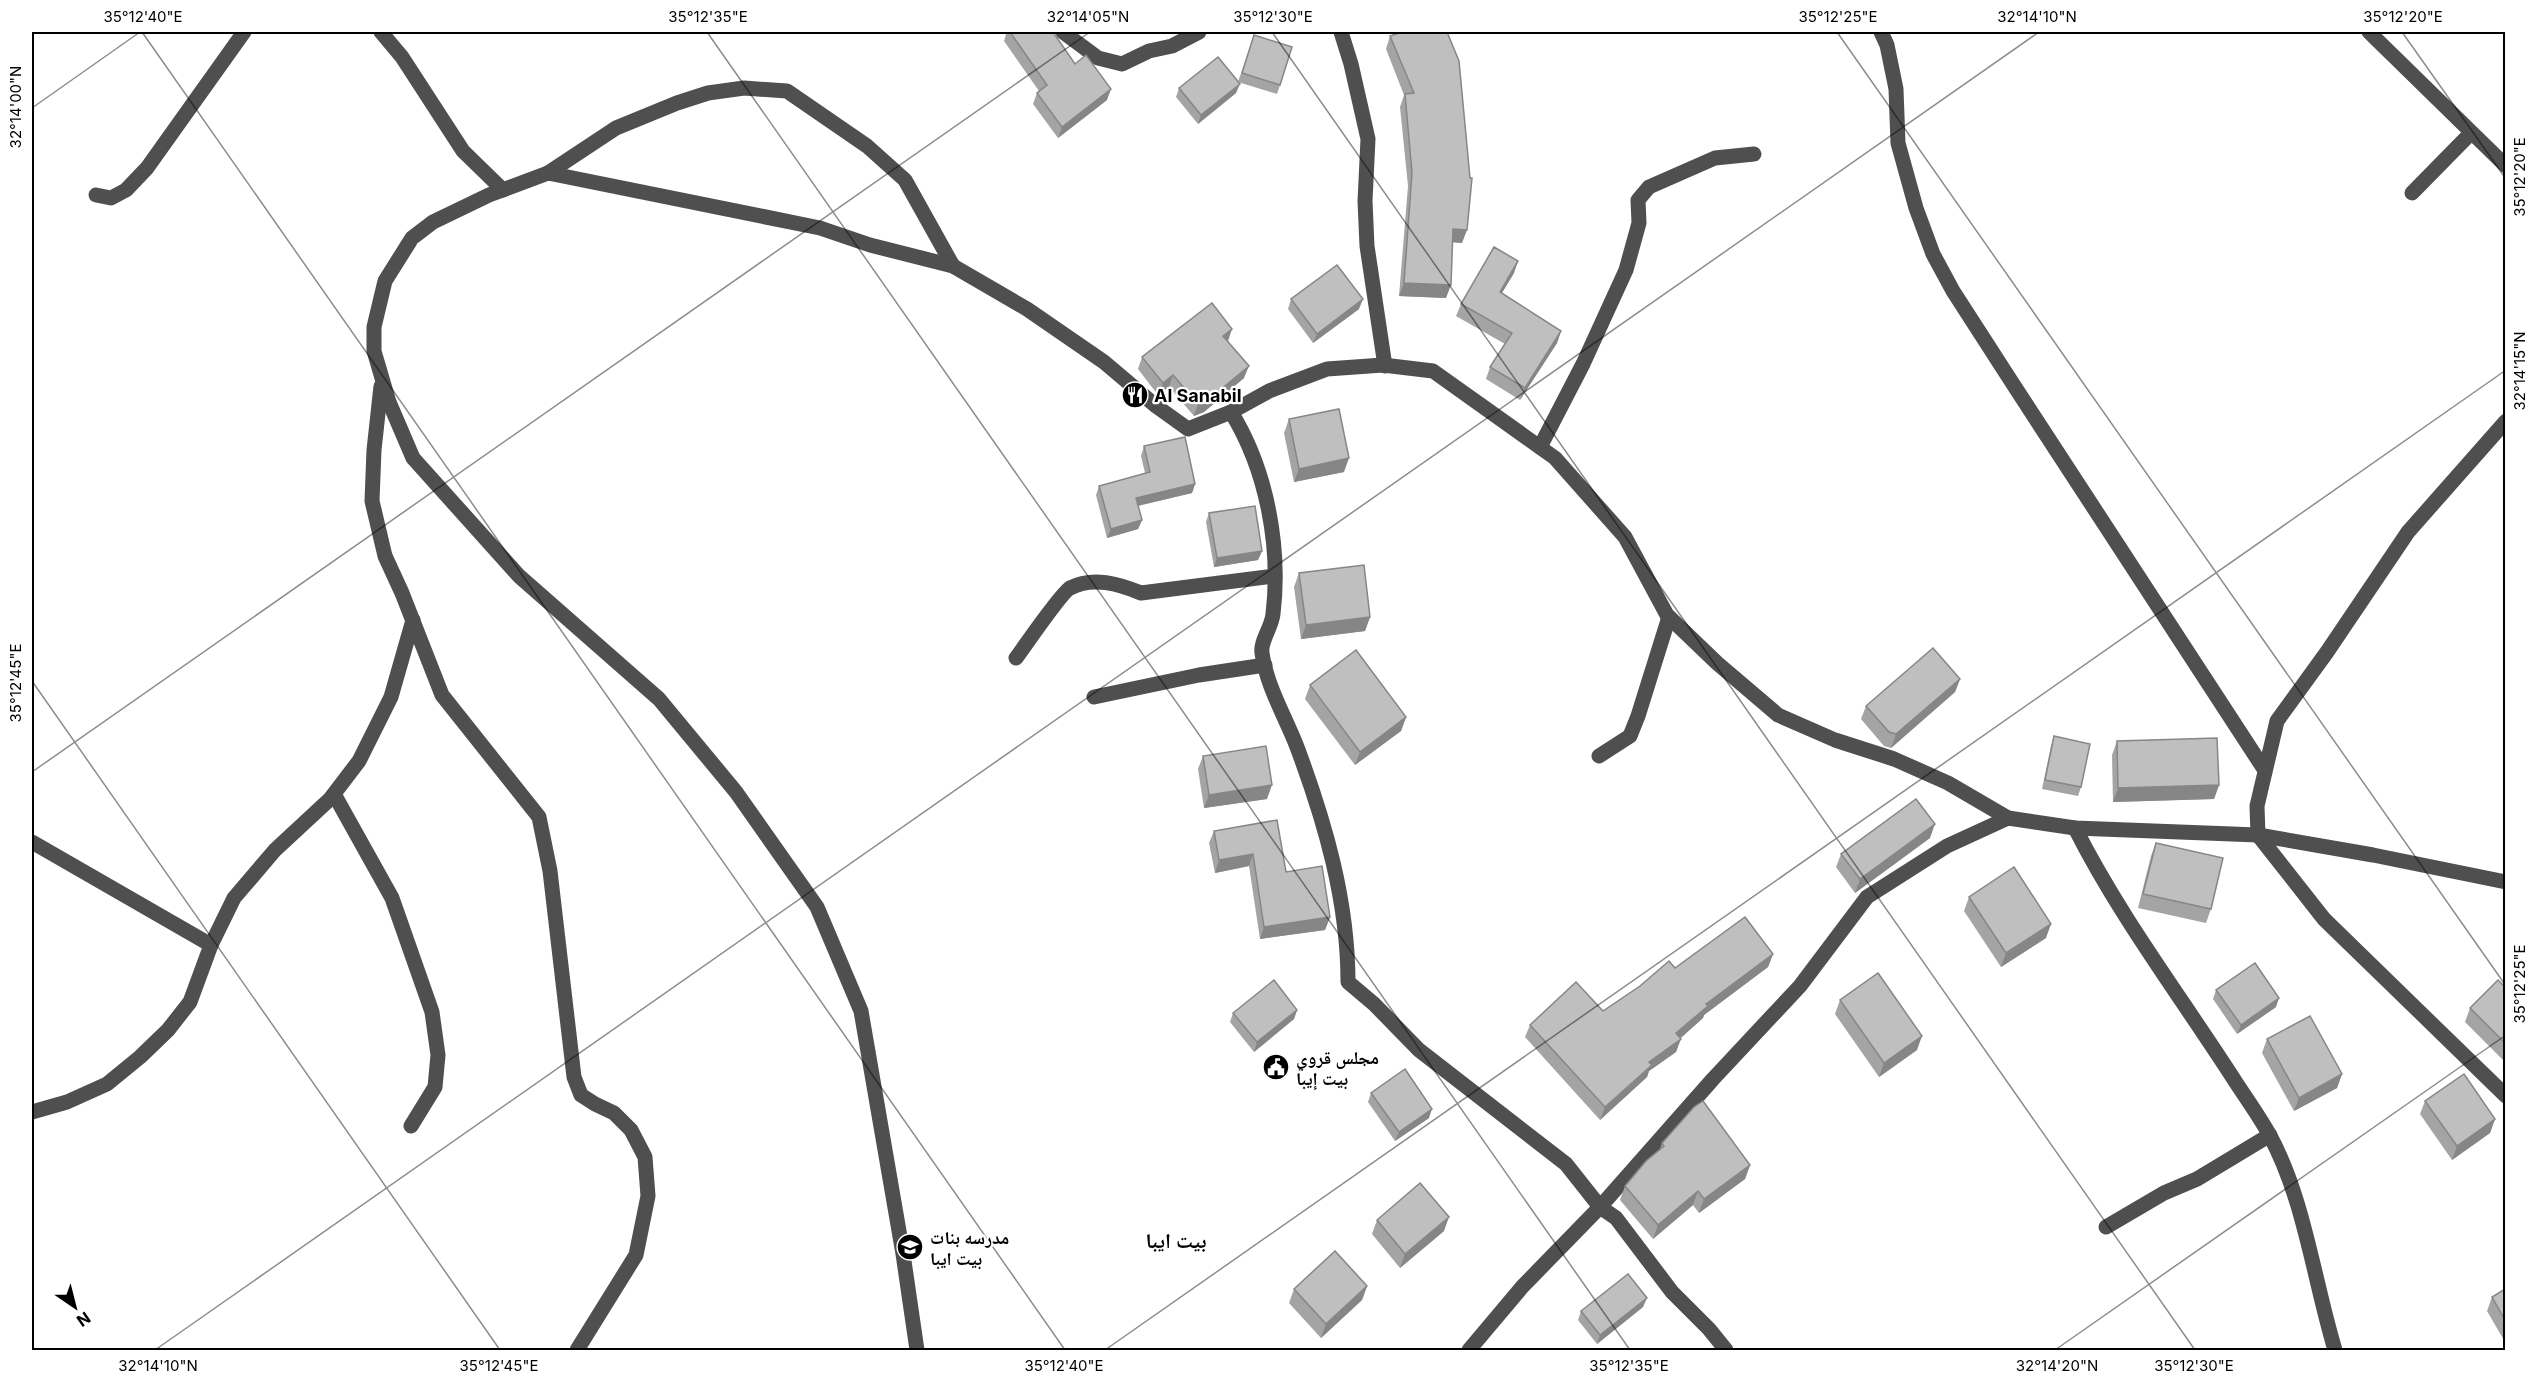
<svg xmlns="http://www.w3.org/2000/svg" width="2537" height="1382" viewBox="0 0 2537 1382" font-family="Inter,'Noto Naskh Arabic',sans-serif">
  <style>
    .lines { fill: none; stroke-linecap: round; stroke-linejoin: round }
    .minor { stroke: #4f4f4f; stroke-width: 15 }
    .wall { fill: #a4a4a4 }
    .shaded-wall { fill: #868686 }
    .building { fill: #bfbfbf; stroke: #868686; stroke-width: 1.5 }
    .ticks { fill: none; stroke: #000; stroke-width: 1.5; stroke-opacity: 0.45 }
    .labels { text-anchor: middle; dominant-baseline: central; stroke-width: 4.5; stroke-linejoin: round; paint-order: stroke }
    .poi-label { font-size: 18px; font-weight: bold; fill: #000; stroke: #fff; text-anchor: start }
    .quarter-label { font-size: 21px; font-weight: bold; fill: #000; stroke: #fff }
    .neatline { fill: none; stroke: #000; stroke-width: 2 }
    .ticks-label { font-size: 15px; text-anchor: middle; fill: #000 }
  </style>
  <rect width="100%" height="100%" fill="#fff"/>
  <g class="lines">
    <g class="minor">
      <path d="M 381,32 L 402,57 L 463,151 L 503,190"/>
      <path d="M 1063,32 L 1098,58 L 1122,64 L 1149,51 L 1172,46 L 1199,32"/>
      <path d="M 1341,32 L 1351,64 L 1368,139 L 1365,201 L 1367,246 L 1385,366"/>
      <path d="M 1881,32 L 1887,45 L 1896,89 L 1898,143 L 1916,208 L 1933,254 L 1953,291 L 2013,384 L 2264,769"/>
      <path d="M 2369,32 L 2506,166"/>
      <path d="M 548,173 L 616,128 L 677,103 L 708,93 L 744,88 L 787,91 L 867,146 L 905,180 L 953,266"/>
      <path d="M 2412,193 L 2470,134"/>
      <path d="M 96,195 L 111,198 L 126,190 L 147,168 L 244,32"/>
      <path d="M 381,386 L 374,450 L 372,501 L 385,556 L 402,593 L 442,695 L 539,817 L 550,871 L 574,1077 L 581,1095 L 595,1104 L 614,1113 L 631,1130 L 645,1157 L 648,1196 L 636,1255 L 577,1350"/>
      <path d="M 1231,412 C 1267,470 1281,547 1273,614 C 1272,627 1260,641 1262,653 C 1267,687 1285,716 1297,747 C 1325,822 1348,901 1348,982 L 1374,1004 L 1419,1050 L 1566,1164 L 1600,1207 L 1616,1218 L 1672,1292 L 1709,1329 L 1726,1350"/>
      <path d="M 2506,421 L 2408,532 L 2327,652 L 2277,721 L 2257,806 L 2258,835 L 2324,919 L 2506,1096"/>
      <path d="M 1540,447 L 1583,364 L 1626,270 L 1639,223 L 1638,200 L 1649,187 L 1715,158 L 1754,154"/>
      <path d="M 1016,658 C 1025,646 1061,593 1070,588 C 1093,576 1119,584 1141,593 L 1274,576"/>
      <path d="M 1094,697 L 1199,675 L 1265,665"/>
      <path d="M 1599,756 L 1630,736 L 1638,716 L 1669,617"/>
      <path d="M 334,794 L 392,898 L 432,1012 L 438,1055 L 435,1087 L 411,1126"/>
      <path d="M 2075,828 C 2120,917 2181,997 2235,1081 C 2246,1098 2259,1116 2269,1134 C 2304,1197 2314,1281 2335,1350"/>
      <path d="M 32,842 L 211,945"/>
      <path d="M 32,1112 L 67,1102 L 107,1084 L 140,1057 L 168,1030 L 190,1002 L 211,945 L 234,898 L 275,850 L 330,799 L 359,761 L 391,697 L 413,620"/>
      <path d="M 2106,1227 L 2164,1193 L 2197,1179 L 2270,1135"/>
      <path d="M 917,1350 L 903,1254 L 861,1011 L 817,907 L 736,792 L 659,699 L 519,576 L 413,458 L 389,402 L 374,351 L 374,327 L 385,281 L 412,238 L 433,222 L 489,195 L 548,173 L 820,228 L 870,245 L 953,266 L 1027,309 L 1104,362 L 1156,406 L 1188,429 L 1231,412 L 1269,391 L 1327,369 L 1383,365 L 1433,371 L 1555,458 L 1625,537 L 1667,615 L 1717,663 L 1778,715 L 1835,740 L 1894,759 L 1948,783 L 2008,818"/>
      <path d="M 1469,1350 L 1522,1287 L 1600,1207 L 1713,1079 L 1800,986 L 1867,897 L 1947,846 L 2008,818 L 2075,828 L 2258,835 L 2373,855 L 2506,882"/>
    </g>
  </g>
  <g class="wall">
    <path d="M 1004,32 L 1053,32 L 1075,64 L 1107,100 L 1058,138 L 1033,104 L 1037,93 L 1039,91 L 1004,41 L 1006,34 Z"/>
    <path d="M 1402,32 L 1462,243 L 1453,242 L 1446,298 L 1399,296 L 1408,186 L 1400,107 L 1404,95 L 1386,49 L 1390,36 Z"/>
    <path d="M 1254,35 L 1280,85 L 1277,94 L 1238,82 Z"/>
    <path d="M 1179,88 L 1236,93 L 1198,124 L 1176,97 Z"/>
    <path d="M 1514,273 L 1502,293 L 1561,331 L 1557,343 L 1520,400 L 1486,379 L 1490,367 L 1505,344 L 1456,316 L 1461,304 Z"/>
    <path d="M 1291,299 L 1359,309 L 1313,343 L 1288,309 Z"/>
    <path d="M 1228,341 L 1244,378 L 1204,412 L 1194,416 L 1169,387 L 1158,395 L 1138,369 L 1142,357 Z"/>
    <path d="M 1289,419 L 1344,472 L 1294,482 L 1284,433 Z"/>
    <path d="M 1144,446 L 1195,484 L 1192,493 L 1138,506 L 1142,520 L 1138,529 L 1107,538 L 1096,495 L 1099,486 L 1145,473 L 1141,456 Z"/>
    <path d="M 1209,513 L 1262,551 L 1258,560 L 1214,567 L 1206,522 Z"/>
    <path d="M 1299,573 L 1370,617 L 1365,631 L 1301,639 L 1294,587 Z"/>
    <path d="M 1960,679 L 1955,692 L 1891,748 L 1884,746 L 1861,719 L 1866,706 Z"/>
    <path d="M 1310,685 L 1406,717 L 1401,731 L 1355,765 L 1305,699 Z"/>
    <path d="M 2054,736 L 2081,787 L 2078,796 L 2042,789 L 2051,746 Z"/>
    <path d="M 2117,741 L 2219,785 L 2214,799 L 2113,802 L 2112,755 Z"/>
    <path d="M 1203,756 L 1267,799 L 1204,808 L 1198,769 Z"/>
    <path d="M 1214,831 L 1286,872 L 1330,917 L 1325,930 L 1260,939 L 1249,866 L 1215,873 L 1209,843 Z"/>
    <path d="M 1930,838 L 1855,893 L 1836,867 L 1841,854 Z"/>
    <path d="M 2156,843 L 2211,909 L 2206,923 L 2138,908 L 2151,856 Z"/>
    <path d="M 1969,897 L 2046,938 L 2001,967 L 1964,911 Z"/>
    <path d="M 1773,954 L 1768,967 L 1704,1015 L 1703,1018 L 1680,1038 L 1676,1052 L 1649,1071 L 1647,1077 L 1600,1120 L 1525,1037 L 1530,1025 L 1603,1011 L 1640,986 L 1675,968 Z"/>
    <path d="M 2505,987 L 2505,1062 L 2465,1022 L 2470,1008 Z"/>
    <path d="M 2216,990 L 2276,1007 L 2237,1034 L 2213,999 Z"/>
    <path d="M 1840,1000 L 1917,1050 L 1879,1077 L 1835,1014 Z"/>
    <path d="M 1297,1010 L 1294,1019 L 1254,1052 L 1230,1022 L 1233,1013 Z"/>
    <path d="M 2267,1039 L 2342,1074 L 2337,1088 L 2294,1111 L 2262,1053 Z"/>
    <path d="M 1371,1093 L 1429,1118 L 1395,1141 L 1368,1102 Z"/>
    <path d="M 2425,1101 L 2495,1119 L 2490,1133 L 2452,1160 L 2420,1114 Z"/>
    <path d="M 1662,1143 L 1750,1165 L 1745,1179 L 1699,1213 L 1693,1205 L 1653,1239 L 1620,1200 L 1625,1186 L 1660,1149 Z"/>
    <path d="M 1377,1220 L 1444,1231 L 1400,1268 L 1372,1234 Z"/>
    <path d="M 1367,1286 L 1362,1300 L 1321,1338 L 1289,1303 L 1294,1289 Z"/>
    <path d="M 2505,1289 L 2505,1342 L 2487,1311 L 2492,1297 Z"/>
    <path d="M 1643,1307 L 1597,1344 L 1578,1320 L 1581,1311 Z"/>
  </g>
  <g class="shaded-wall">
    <path d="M 1240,84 L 1236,93 L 1198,124 L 1201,115 Z"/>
    <path d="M 1111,89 L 1107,100 L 1058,138 L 1062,127 Z"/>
    <path d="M 1453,229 L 1467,230 L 1462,243 L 1449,242 Z"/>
    <path d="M 1518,261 L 1514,273 L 1495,304 L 1500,292 Z"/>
    <path d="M 1404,283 L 1451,285 L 1446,298 L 1399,296 Z"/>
    <path d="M 1363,299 L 1359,309 L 1313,343 L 1317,334 Z"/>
    <path d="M 1232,329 L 1228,341 L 1223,336 Z"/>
    <path d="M 1561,331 L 1557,343 L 1520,400 L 1525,388 Z"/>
    <path d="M 1249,366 L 1244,378 L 1204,412 L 1194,416 L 1198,404 Z"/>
    <path d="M 1173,375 L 1169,387 L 1158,395 L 1163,383 Z"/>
    <path d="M 1349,458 L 1344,472 L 1294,482 L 1299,469 Z"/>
    <path d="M 1195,484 L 1192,493 L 1132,507 L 1136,498 Z"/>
    <path d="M 1142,520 L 1138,529 L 1107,538 L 1111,529 Z"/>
    <path d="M 1262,551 L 1258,560 L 1214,567 L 1217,558 Z"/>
    <path d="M 1370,617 L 1365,631 L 1301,639 L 1306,625 Z"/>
    <path d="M 1960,679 L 1955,692 L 1891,748 L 1896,734 Z"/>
    <path d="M 1406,717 L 1401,731 L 1355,765 L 1360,752 Z"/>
    <path d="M 1272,785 L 1267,799 L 1204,808 L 1209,795 Z"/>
    <path d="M 2219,785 L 2214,799 L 2113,802 L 2118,788 Z"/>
    <path d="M 1935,824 L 1930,838 L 1855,893 L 1860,879 Z"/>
    <path d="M 1253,854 L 1249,866 L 1215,873 L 1219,860 Z"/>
    <path d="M 1330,917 L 1325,930 L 1260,939 L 1264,927 Z"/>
    <path d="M 2051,924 L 2046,938 L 2001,967 L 2006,953 Z"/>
    <path d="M 1773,954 L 1768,967 L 1704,1015 L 1703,1018 L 1672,1046 L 1676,1033 L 1706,1004 Z"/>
    <path d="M 2279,998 L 2276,1007 L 2237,1034 L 2241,1025 Z"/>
    <path d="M 1297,1010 L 1294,1019 L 1254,1052 L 1257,1042 Z"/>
    <path d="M 1922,1036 L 1917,1050 L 1879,1077 L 1884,1063 Z"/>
    <path d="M 1681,1039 L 1676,1052 L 1649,1071 L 1647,1077 L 1600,1120 L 1605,1107 L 1649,1062 Z"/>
    <path d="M 2342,1074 L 2337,1088 L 2294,1111 L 2299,1098 Z"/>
    <path d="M 1432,1109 L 1429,1118 L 1395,1141 L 1399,1132 Z"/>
    <path d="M 2495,1119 L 2490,1133 L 2452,1160 L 2457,1146 Z"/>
    <path d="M 1750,1165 L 1745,1179 L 1699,1213 L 1704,1199 Z"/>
    <path d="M 1698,1191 L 1693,1205 L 1653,1239 L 1658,1225 Z"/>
    <path d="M 1449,1217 L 1444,1231 L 1400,1268 L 1405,1254 Z"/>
    <path d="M 1367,1286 L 1362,1300 L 1321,1338 L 1326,1324 Z"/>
    <path d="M 1647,1298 L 1643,1307 L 1597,1344 L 1600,1335 Z"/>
  </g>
  <g class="building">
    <path d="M 1010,32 L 1053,32 L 1075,64 L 1086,55 L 1111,89 L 1062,127 L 1037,93 L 1047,85 Z"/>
    <path d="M 1402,32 L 1447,32 L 1459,61 L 1470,178 L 1472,178 L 1467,230 L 1453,229 L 1451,285 L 1404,283 L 1412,173 L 1405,94 L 1414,93 L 1390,36 Z"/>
    <path d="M 1254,35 L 1292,47 L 1280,85 L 1242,73 Z"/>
    <path d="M 1218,57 L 1240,84 L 1201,115 L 1179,88 Z"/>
    <path d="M 1494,247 L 1518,261 L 1500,292 L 1561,331 L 1525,388 L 1490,367 L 1512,333 L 1461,304 Z"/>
    <path d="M 1337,265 L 1363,299 L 1317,334 L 1291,299 Z"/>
    <path d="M 1212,303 L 1232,329 L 1223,336 L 1249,366 L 1208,400 L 1198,404 L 1173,375 L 1163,383 L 1142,357 Z"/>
    <path d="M 1339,409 L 1349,458 L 1299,469 L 1289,419 Z"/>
    <path d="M 1185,437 L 1195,484 L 1136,498 L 1142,520 L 1111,529 L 1099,486 L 1150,472 L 1144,446 Z"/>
    <path d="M 1255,506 L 1262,551 L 1217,558 L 1209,513 Z"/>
    <path d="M 1364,565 L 1370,617 L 1306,625 L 1299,573 Z"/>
    <path d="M 1933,648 L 1960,679 L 1896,734 L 1889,732 L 1866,706 Z"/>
    <path d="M 1356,650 L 1406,717 L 1360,752 L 1310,685 Z"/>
    <path d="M 2054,736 L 2090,744 L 2081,787 L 2045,780 Z"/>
    <path d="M 2217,738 L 2219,785 L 2118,788 L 2117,741 Z"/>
    <path d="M 1266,746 L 1272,785 L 1209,795 L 1203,756 Z"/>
    <path d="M 1916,799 L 1935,824 L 1860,879 L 1841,854 Z"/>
    <path d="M 1277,820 L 1286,872 L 1322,866 L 1330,917 L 1264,927 L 1253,854 L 1219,860 L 1214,831 Z"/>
    <path d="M 2156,843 L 2223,858 L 2211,909 L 2143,894 Z"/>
    <path d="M 2014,867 L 2051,924 L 2006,953 L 1969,897 Z"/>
    <path d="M 1745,917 L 1773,954 L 1706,1004 L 1708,1006 L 1676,1033 L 1681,1039 L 1649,1062 L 1652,1065 L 1605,1107 L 1530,1025 L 1576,982 L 1603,1011 L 1640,986 L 1669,961 L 1675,968 Z"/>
    <path d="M 2255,963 L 2279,998 L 2241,1025 L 2216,990 Z"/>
    <path d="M 1878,973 L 1922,1036 L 1884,1063 L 1840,1000 Z"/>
    <path d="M 1274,980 L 1297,1010 L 1257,1042 L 1233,1013 Z"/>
    <path d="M 2498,980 L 2505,987 L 2505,1043 L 2470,1008 Z"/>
    <path d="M 2310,1016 L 2342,1074 L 2299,1098 L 2267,1039 Z"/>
    <path d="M 1405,1069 L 1432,1109 L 1399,1132 L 1371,1093 Z"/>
    <path d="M 2464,1074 L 2495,1119 L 2457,1146 L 2425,1101 Z"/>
    <path d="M 1703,1101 L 1750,1165 L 1704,1199 L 1698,1191 L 1658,1225 L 1625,1186 L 1646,1161 L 1664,1146 L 1662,1143 L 1694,1107 Z"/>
    <path d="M 1420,1183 L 1449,1217 L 1405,1254 L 1377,1220 Z"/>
    <path d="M 1335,1251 L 1367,1286 L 1326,1324 L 1294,1289 Z"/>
    <path d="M 1628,1274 L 1647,1298 L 1600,1335 L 1581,1311 Z"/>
    <path d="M 2505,1289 L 2505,1320 L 2492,1297 Z"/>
  </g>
  <path class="ticks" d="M 142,32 L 1065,1350M 707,32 L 1630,1350M 1272,32 L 2195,1350M 1837,32 L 2506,986M 2402,32 L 2506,179M 32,108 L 140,32M 32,681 L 500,1350M 32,772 L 1090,32M 155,1350 L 2039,32M 1105,1350 L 2506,370M 2055,1350 L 2506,1035"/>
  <defs>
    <symbol id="restaurant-disc" viewBox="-11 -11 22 22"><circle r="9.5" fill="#000" stroke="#fff"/><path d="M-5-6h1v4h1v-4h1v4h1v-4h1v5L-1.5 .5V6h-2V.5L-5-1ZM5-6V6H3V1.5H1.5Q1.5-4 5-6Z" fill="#fff"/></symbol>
    <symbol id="civic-disc" viewBox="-11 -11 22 22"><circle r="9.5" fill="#000" stroke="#fff"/><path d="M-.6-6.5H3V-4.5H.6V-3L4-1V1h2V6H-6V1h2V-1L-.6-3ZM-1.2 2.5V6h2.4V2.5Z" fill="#fff"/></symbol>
    <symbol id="school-disc" viewBox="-11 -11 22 22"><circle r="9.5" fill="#000" stroke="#fff"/><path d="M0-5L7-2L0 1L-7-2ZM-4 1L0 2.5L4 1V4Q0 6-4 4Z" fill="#fff"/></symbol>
  </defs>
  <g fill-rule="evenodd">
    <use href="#restaurant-disc" x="1120" y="380" width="30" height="30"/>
    <use href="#civic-disc" x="1261" y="1052" width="30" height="30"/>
    <use href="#school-disc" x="895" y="1232" width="30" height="30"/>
  </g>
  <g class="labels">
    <g class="poi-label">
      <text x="1154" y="395">Al Sanabil</text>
      <text x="1296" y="1057">مجلس قروي<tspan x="1296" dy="21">بيت إيبا</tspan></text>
      <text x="930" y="1237">مدرسه بنات<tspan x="930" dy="21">بيت ايبا</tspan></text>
    </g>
    <g class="quarter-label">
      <text x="1176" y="1240">بيت ايبا</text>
    </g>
  </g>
  <rect width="2537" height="1382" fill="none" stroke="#ffffff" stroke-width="66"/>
  <g transform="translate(75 1307) rotate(145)" stroke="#ffffff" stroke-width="4.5" paint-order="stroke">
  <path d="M0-4.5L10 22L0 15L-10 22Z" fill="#000000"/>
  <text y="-9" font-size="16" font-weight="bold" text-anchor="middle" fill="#000000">N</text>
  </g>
  <rect x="33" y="33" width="2471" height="1316" class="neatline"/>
  <g class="ticks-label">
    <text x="143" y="22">35°12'40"E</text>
    <text x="708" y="22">35°12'35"E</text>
    <text x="1088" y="22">32°14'05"N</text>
    <text x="1273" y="22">35°12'30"E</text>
    <text x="1838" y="22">35°12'25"E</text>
    <text x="2037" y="22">32°14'10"N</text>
    <text x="2403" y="22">35°12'20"E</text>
    <text transform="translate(16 107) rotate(-90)" y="5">32°14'00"N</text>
    <text transform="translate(2520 177) rotate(-90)" y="5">35°12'20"E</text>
    <text transform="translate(2520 371) rotate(-90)" y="5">32°14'15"N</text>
    <text transform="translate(16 683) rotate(-90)" y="5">35°12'45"E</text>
    <text transform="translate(2520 984) rotate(-90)" y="5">35°12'25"E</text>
    <text x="158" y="1371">32°14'10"N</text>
    <text x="499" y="1371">35°12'45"E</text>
    <text x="1064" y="1371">35°12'40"E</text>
    <text x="1629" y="1371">35°12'35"E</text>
    <text x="2057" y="1371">32°14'20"N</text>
    <text x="2194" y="1371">35°12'30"E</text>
  </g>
</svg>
